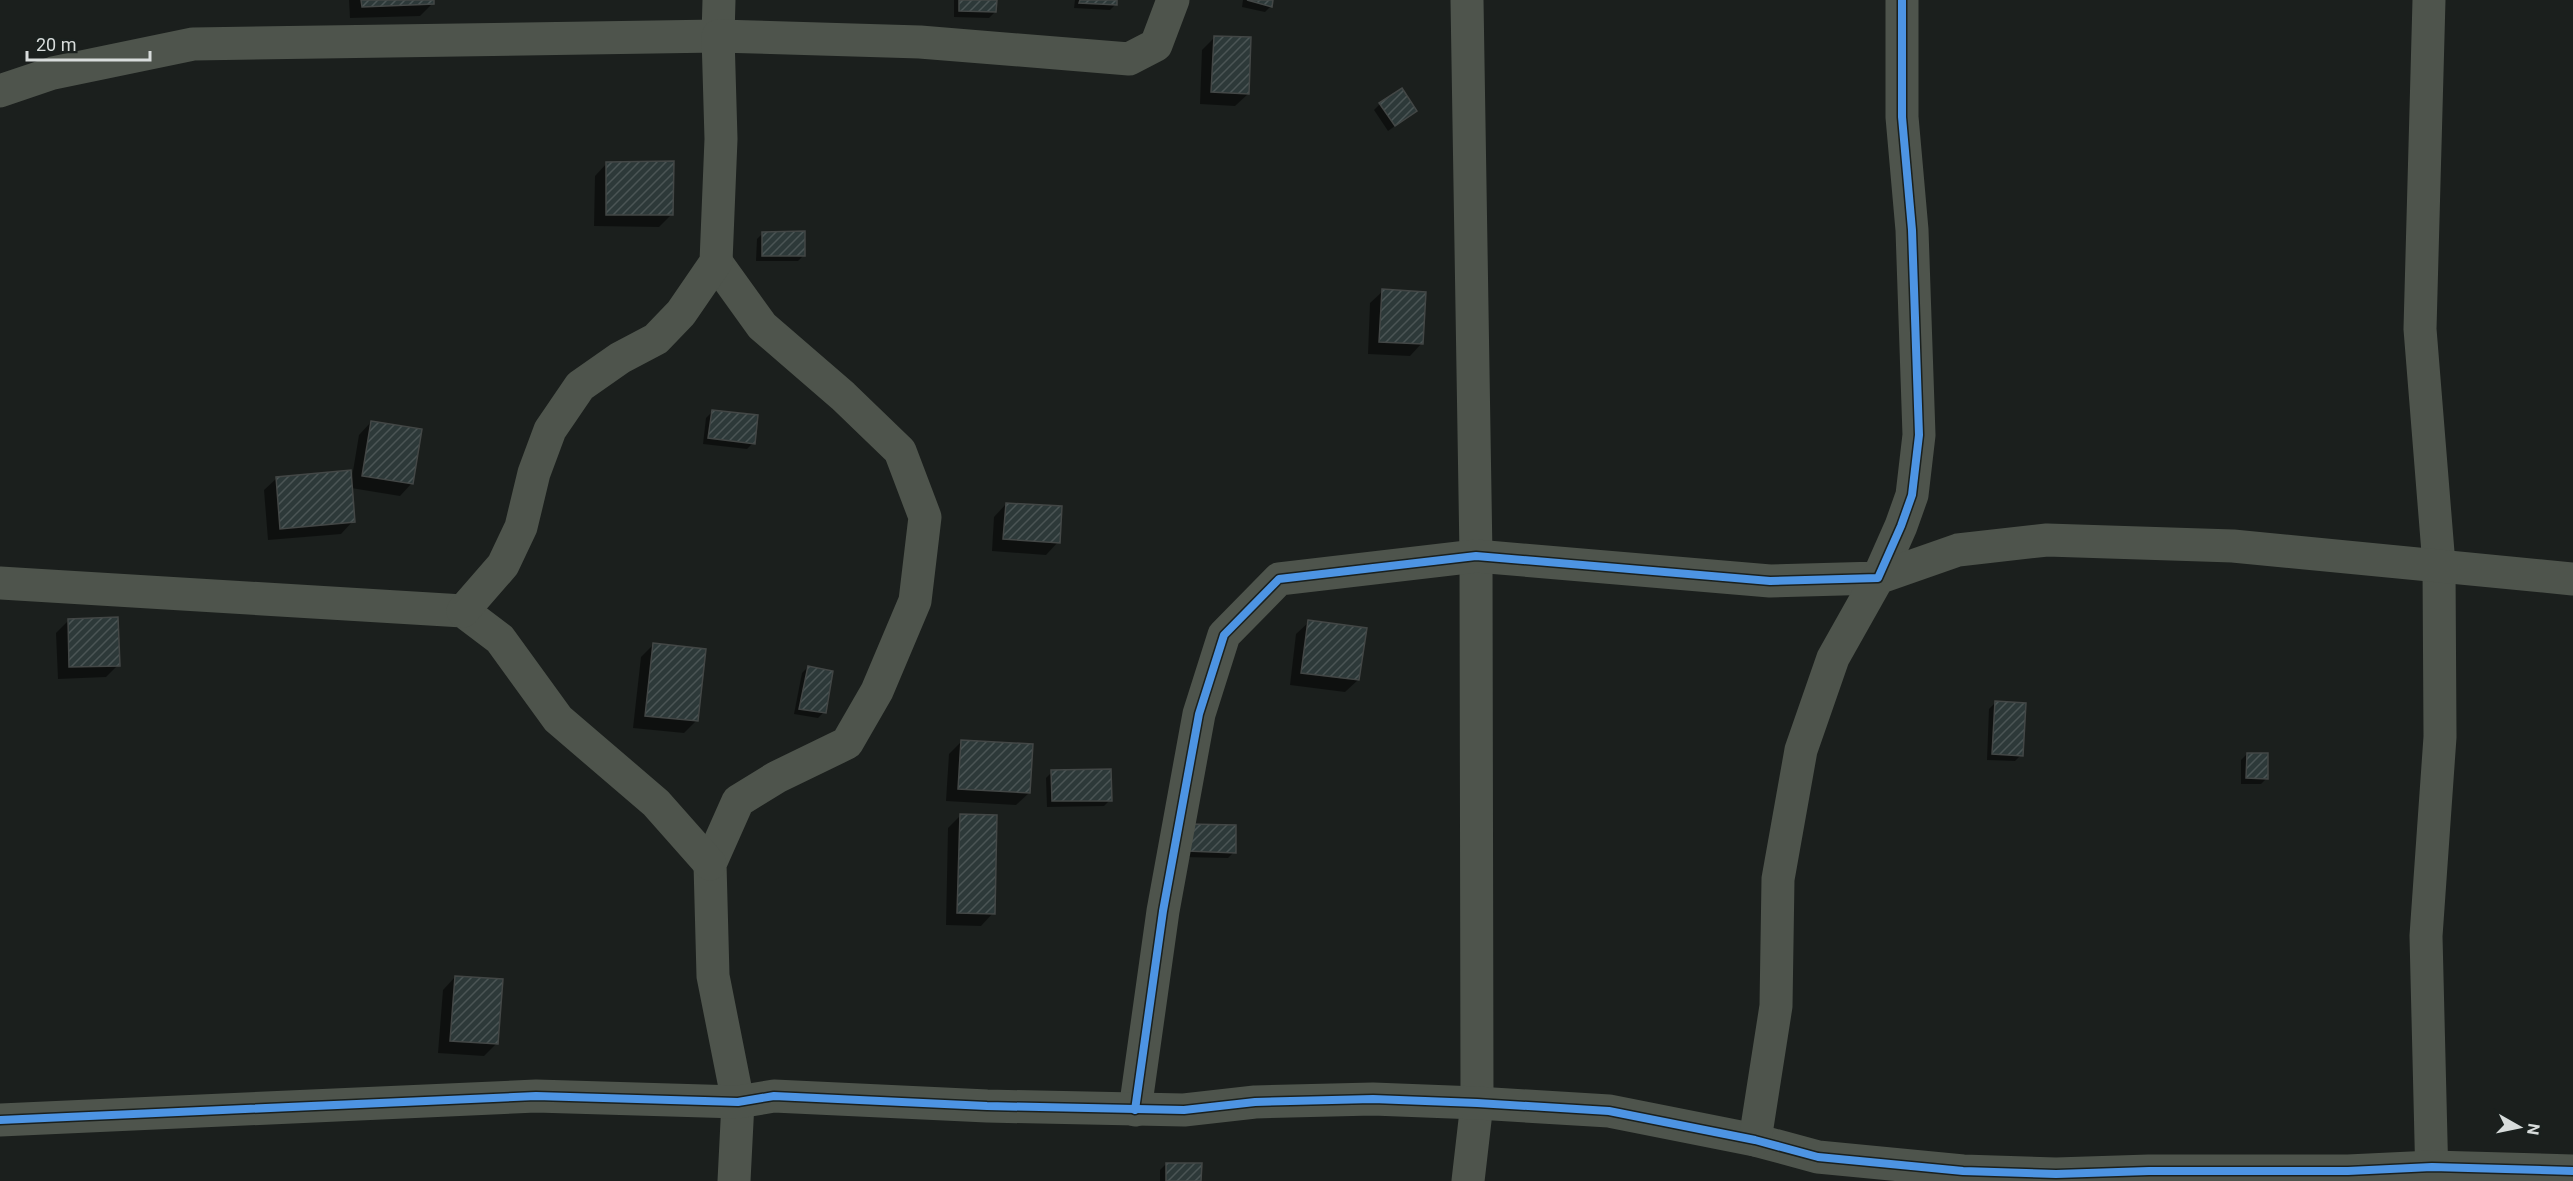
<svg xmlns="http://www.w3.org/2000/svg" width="2573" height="1181" viewBox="0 0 2573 1181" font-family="Roboto,sans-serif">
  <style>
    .shadow { fill: #0007 }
    .building { fill: url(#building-hatch); stroke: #434746; stroke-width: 1.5 }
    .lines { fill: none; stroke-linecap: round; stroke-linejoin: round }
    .minor { stroke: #4e544c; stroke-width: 33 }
    .cycleway-casing { stroke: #1a201e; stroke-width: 11 }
    .cycleway { stroke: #4d94e3; stroke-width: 8 }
  </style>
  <defs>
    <pattern id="building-hatch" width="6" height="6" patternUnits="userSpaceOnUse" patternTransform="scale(1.5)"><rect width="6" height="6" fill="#2d3939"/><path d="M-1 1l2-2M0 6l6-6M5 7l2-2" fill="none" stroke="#4b5555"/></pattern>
  </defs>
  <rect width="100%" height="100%" fill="#1b1f1d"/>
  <g class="shadow">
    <path d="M 349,0 L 432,0 L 432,4 L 420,16 L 350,18 Z"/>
    <path d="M 954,0 L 995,0 L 995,12 L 989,18 L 954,17 Z"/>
    <path d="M 1075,0 L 1116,0 L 1116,4 L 1110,10 L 1074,8 Z"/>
    <path d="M 1243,0 L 1272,0 L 1271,6 L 1265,12 L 1242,7 Z"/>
    <path d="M 1215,37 L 1248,94 L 1235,106 L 1200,104 L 1202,50 Z"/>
    <path d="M 1380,104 L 1416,111 L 1388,131 L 1374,110 Z"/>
    <path d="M 607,163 L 672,214 L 659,227 L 594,226 L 595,176 Z"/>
    <path d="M 763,233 L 804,255 L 798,261 L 756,261 L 757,239 Z"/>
    <path d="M 1383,291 L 1422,343 L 1410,356 L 1368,354 L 1370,303 Z"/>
    <path d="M 712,412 L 753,443 L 747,449 L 703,444 L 706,418 Z"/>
    <path d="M 371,422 L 412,483 L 400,496 L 351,488 L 353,521 L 341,534 L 268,540 L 264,490 L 277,478 L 351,483 L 359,435 Z"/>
    <path d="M 1006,504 L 1058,542 L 1046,555 L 992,551 L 994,517 Z"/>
    <path d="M 69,620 L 118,665 L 106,677 L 58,679 L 56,633 Z"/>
    <path d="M 1309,622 L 1358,680 L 1345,692 L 1290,685 L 1296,634 Z"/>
    <path d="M 653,645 L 696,721 L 684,733 L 633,728 L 641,657 Z"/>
    <path d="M 808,667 L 824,712 L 818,718 L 794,714 L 802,673 Z"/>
    <path d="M 1995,703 L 2021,755 L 2015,761 L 1987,760 L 1989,709 Z"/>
    <path d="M 962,741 L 1029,793 L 1016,805 L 946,801 L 949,754 Z"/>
    <path d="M 2247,754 L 2267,778 L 2261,784 L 2241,784 L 2241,760 Z"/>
    <path d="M 1052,772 L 1110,800 L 1104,806 L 1047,807 L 1046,778 Z"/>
    <path d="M 961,815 L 993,913 L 981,926 L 946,925 L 948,828 Z"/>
    <path d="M 1189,825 L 1234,852 L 1228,858 L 1182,857 Z"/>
    <path d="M 455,977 L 496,1044 L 484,1056 L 438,1053 L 443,990 Z"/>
    <path d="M 1166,1164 L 1200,1181 L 1160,1181 L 1160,1170 Z"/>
  </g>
  <g class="building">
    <path d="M 361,0 L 434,0 L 434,4 L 362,7 Z"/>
    <path d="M 959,0 L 997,0 L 996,12 L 959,11 Z"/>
    <path d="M 1080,0 L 1117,0 L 1117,5 L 1079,3 Z"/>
    <path d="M 1247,0 L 1273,0 L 1272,7 Z"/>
    <path d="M 1214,36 L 1251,37 L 1249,94 L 1211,92 Z"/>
    <path d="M 1402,88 L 1417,111 L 1395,126 L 1379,103 Z"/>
    <path d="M 674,161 L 673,215 L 606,215 L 606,162 Z"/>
    <path d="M 805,231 L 805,256 L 762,256 L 762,232 Z"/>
    <path d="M 1382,289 L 1426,292 L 1423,344 L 1379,342 Z"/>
    <path d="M 712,410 L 758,415 L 755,444 L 708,438 Z"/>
    <path d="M 371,421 L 422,429 L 413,484 L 362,476 Z"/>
    <path d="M 351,470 L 355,522 L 280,529 L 276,477 Z"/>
    <path d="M 1006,503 L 1062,506 L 1060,543 L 1003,539 Z"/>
    <path d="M 118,617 L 120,666 L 69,667 L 68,619 Z"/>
    <path d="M 1308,620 L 1367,628 L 1359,680 L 1301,673 Z"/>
    <path d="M 653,643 L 706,649 L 698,721 L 645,716 Z"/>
    <path d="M 808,666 L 833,671 L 826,713 L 799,709 Z"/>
    <path d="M 1995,701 L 2026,703 L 2023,756 L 1992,754 Z"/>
    <path d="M 961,740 L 1033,744 L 1030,793 L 958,789 Z"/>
    <path d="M 2247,753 L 2268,753 L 2268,779 L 2246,778 Z"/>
    <path d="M 1111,769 L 1112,801 L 1052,801 L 1051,770 Z"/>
    <path d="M 960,814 L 997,815 L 995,914 L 957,913 Z"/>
    <path d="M 1188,824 L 1236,825 L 1236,853 L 1187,851 Z"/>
    <path d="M 455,976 L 503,979 L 498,1044 L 450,1041 Z"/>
    <path d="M 1166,1163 L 1202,1163 L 1201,1181 L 1166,1181 Z"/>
  </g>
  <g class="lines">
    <g class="minor">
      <path d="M 1467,0 L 1476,556 L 1477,1103 L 1468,1181"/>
      <path d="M 2429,0 L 2420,329 L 2439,565 L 2440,737 L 2426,936 L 2432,1181"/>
      <path d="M 0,91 L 53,73 L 193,44 L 718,36 L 719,0"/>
      <path d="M 716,262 L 762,326 L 843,396 L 900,451 L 925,517 L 915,601 L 877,691 L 847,743 L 777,777 L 738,801 L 710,864 L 713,976 L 738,1102 L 734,1181"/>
      <path d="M 0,583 L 463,611 L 500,639 L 558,719 L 656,803 L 710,864"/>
      <path d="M 463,611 L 503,565 L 521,527 L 534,473 L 550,430 L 580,386 L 620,358 L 656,339 L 681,313 L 716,262 L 721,139 L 718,36 L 920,42 L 1129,59 L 1156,45 L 1173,0"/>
      <path d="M 1135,1110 L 1163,911 L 1199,714 L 1224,635 L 1279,579 L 1476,556 L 1770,581 L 1878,578 L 1901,526 L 1912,495 L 1919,435 L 1912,230 L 1902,117 L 1902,0"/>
      <path d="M 0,1120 L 536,1096 L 738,1102 L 774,1096 L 987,1106 L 1184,1110 L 1255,1102 L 1373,1099 L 1477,1103 L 1609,1111 L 1755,1140 L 1818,1157 L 1963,1171 L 2056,1174 L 2149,1171 L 2348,1171 L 2432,1167 L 2573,1171"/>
      <path d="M 1755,1140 L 1776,1006 L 1778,879 L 1801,750 L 1833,658 L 1878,578 L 1958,550 L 2047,540 L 2233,546 L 2573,579"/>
    </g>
    <defs>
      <g id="cycleway">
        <path d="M 1135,1110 L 1163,911 L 1199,714 L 1224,635 L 1279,579 L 1476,556 L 1770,581 L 1878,578 L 1901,526 L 1912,495 L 1919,435 L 1912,230 L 1902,117 L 1902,0"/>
        <path d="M 0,1120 L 536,1096 L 738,1102 L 774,1096 L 987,1106 L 1184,1110 L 1255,1102 L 1373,1099 L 1477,1103 L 1609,1111 L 1755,1140 L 1818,1157 L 1963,1171 L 2056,1174 L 2149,1171 L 2348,1171 L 2432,1167 L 2573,1171"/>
      </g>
    </defs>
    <use href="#cycleway" class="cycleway-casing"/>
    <use href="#cycleway" class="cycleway"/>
  </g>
  <g transform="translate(2519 1127) rotate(99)" stroke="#1a201e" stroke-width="4.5" paint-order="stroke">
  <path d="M0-4.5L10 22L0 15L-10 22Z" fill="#d8dcdb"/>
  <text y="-9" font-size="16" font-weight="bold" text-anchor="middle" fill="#d8dcdb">N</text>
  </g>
  <path d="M27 51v9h123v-9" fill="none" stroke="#d8dcdb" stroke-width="3"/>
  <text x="36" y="51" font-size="18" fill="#d8dcdb" stroke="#1a201e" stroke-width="4.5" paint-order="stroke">20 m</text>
</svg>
